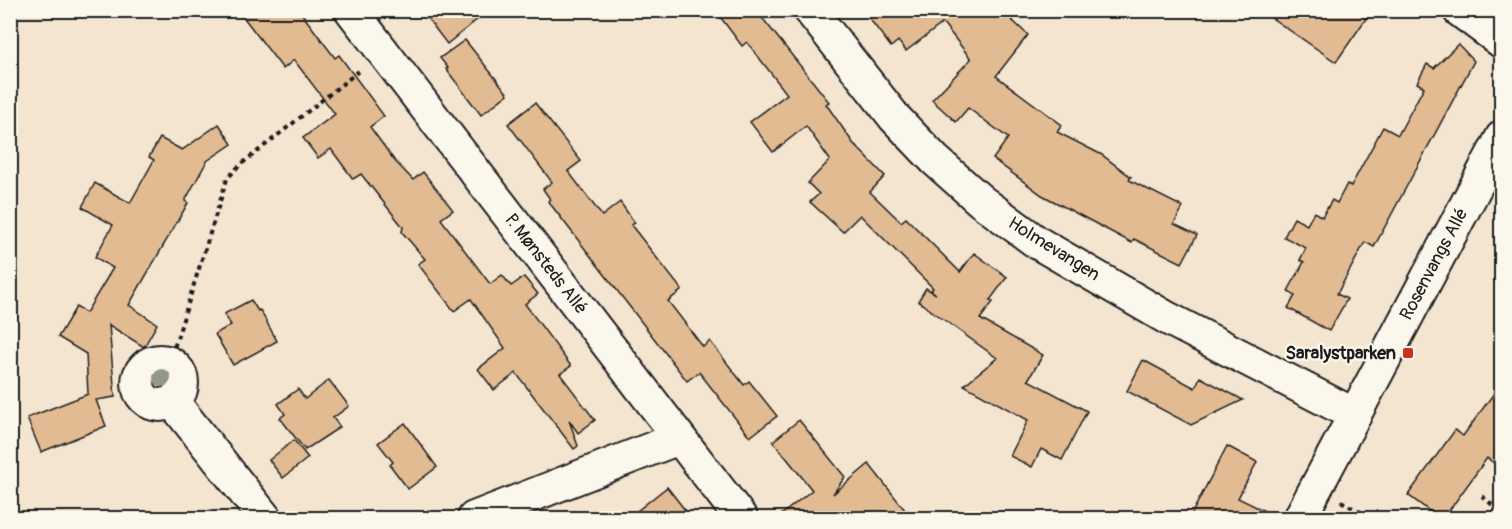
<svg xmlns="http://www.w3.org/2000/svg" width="1512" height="529" viewBox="0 0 1512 529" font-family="Pangolin,sans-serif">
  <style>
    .building { fill: #e2bb93; stroke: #1c1c1c; stroke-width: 1.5 }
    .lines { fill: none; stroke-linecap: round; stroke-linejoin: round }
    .minor-casing { stroke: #1c1c1c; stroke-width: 36 }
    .path { stroke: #1c1c1c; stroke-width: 4; stroke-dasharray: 4.5 4.5; stroke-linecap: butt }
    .minor { stroke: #fbf7ec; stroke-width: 32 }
    .tree { fill: #929786 }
    .poi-dot { fill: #c8321e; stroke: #fbf7ec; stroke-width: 2 }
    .labels { text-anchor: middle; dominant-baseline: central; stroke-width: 4.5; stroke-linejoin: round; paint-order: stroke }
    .street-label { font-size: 18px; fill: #1c1c1c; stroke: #fbf7ec }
    .poi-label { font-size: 18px; font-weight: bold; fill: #1c1c1c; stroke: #fbf7ec; text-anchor: end }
  </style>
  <rect width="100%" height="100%" fill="#f4e5d1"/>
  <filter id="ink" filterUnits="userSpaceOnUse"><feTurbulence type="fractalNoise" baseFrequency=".0167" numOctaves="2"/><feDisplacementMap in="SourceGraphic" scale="12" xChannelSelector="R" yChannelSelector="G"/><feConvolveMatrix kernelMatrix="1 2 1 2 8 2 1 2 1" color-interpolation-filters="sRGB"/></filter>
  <g filter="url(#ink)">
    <g class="building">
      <path d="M 238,10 L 299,10 L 335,58 L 339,55 L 384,116 L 370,127 L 394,160 L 413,180 L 423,172 L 453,210 L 441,219 L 490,284 L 502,275 L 511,286 L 524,277 L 538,294 L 525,304 L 571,366 L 560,374 L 595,420 L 578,433 L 569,420 L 578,446 L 574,449 L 516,373 L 494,390 L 478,369 L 505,348 L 471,299 L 454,311 L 418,264 L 425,259 L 402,232 L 403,227 L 361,174 L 353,179 L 331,149 L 318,158 L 303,138 L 335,114 L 294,60 L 283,69 Z"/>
      <path d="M 421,10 L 489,10 L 447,44 Z"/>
      <path d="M 715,10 L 756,10 L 829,102 L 826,104 L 853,143 L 885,176 L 870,192 L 901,222 L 906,218 L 960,272 L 974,253 L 1007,277 L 990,300 L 993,302 L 980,319 L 1043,355 L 1028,380 L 1087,411 L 1062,460 L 1041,449 L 1032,467 L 1010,456 L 1028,420 L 964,385 L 997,358 L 918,301 L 926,288 L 936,294 L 931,290 L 933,288 L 860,215 L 843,232 L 810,202 L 819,194 L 808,183 L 830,160 L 806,126 L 773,152 L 750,122 L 787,94 L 747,42 L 742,46 Z"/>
      <path d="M 863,10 L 1001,10 L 1028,35 L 996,76 L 1062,125 L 1057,132 L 1102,155 L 1131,177 L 1129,180 L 1183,207 L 1174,224 L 1197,235 L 1182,263 L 1134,239 L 1132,243 L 1042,195 L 993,159 L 1008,138 L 968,108 L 956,122 L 932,100 L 971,59 L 943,23 L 906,51 L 898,41 L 891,47 Z"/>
      <path d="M 1260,10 L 1372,10 L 1336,62 Z"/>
      <path d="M 465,40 L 508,94 L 481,115 L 446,69 L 448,68 L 440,58 Z"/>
      <path d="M 1458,44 L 1474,61 L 1374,247 L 1365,242 L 1337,294 L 1347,299 L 1329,331 L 1288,308 L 1295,296 L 1288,291 L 1304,262 L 1300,260 L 1306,248 L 1284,237 L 1294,218 L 1307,225 L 1314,212 L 1322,217 L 1332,200 L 1337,203 L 1347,184 L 1351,186 L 1383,127 L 1398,135 L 1424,87 L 1417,83 L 1427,64 L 1434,68 Z"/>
      <path d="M 535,103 L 581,161 L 568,171 L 602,216 L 620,202 L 635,223 L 631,225 L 682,290 L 668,301 L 703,347 L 710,341 L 744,385 L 749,381 L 777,416 L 750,437 L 699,372 L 687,381 L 548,201 L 550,199 L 543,189 L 552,182 L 508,124 Z"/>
      <path d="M 219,124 L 232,144 L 207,161 L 185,201 L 188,203 L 129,305 L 157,324 L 144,347 L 109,325 L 115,397 L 96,400 L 106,426 L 41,452 L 27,418 L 88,394 L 86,354 L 58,337 L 76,307 L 86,313 L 113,268 L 95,257 L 113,225 L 82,207 L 95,183 L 130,203 L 154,160 L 149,157 L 160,138 L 182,150 Z"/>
      <path d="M 251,300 L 258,311 L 260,310 L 277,341 L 233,365 L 215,334 L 231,325 L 224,314 Z"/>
      <path d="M 1143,360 L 1195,388 L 1200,377 L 1243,400 L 1191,425 L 1127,391 Z"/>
      <path d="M 329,380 L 349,406 L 333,418 L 340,427 L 305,450 L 280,418 L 285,414 L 278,404 L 298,389 L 305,399 Z"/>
      <path d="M 1502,382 L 1502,469 L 1487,458 L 1443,519 L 1440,519 L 1408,495 L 1455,430 L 1463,436 Z"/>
      <path d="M 799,420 L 845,477 L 833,494 L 869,464 L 912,519 L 776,519 L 812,490 L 773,441 Z"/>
      <path d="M 405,423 L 437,467 L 408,489 L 390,465 L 393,462 L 378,443 Z"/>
      <path d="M 294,440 L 308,458 L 283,478 L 269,460 Z"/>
      <path d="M 1227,446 L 1257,462 L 1238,498 L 1281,519 L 1189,519 Z"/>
      <path d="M 667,487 L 692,519 L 627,519 Z"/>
    </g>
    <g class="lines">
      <defs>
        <g id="minor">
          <path d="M 351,10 L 741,518"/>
          <path d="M 810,10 L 895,118 L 935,160 L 981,201 L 1038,243 L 1167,318 L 1355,415"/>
          <path d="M 1459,10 L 1502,42"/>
          <circle cx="160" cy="383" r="22"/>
          <path d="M 173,402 L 265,518"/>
          <path d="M 474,518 L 679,438"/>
          <path d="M 1300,518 L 1502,137"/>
        </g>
      </defs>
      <use href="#minor" class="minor-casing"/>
      <g class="path">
        <path d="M 169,364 L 227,179 L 239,166 L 360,70"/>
        <path d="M 1482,496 L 1502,513"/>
        <path d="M 1341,501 L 1371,518"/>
      </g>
      <use href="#minor" class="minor"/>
    </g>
    <circle class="tree" cx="162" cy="378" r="9"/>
  </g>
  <rect class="poi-dot" x="1402" y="347" width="12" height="12" rx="3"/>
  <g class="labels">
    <g class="street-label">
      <text transform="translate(1054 249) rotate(32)">Holmevangen</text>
      <text transform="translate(546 264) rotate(52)">P. Mønsteds Allé</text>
      <text transform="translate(1434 264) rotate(-62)">Rosenvangs Allé</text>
    </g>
    <g class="poi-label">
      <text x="1396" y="353">Saralystparken</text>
    </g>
  </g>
  <rect width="1512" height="529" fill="none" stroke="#fbf7ec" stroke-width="36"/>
  <rect x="18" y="18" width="1476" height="493" fill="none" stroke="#1c1c1c" stroke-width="2" filter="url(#ink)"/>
</svg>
